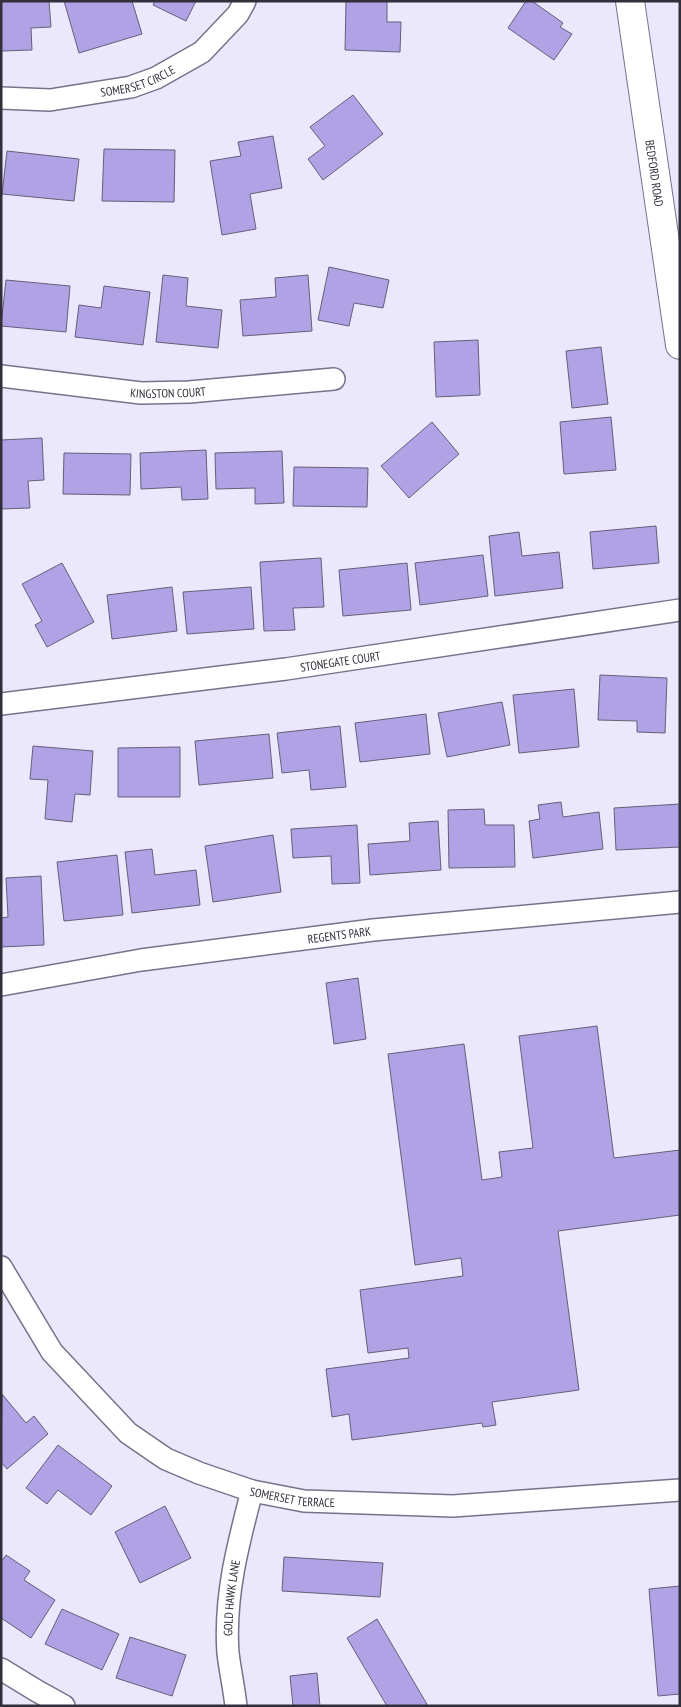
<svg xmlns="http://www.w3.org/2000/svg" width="681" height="1707" viewBox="0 0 681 1707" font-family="'PT Sans Narrow',sans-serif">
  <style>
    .building { fill: #b0a2e5; stroke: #646078 }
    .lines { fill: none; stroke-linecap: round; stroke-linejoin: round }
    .minor-casing { stroke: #77728b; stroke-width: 24 }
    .secondary-casing { stroke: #77728b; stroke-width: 30 }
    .minor { stroke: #fff; stroke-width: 21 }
    .secondary { stroke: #fff; stroke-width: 28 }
    .labels { text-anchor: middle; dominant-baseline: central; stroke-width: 4; stroke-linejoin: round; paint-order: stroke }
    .street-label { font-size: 12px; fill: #312f3a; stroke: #f7f6fc }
  </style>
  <rect width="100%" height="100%" fill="#ebe7fd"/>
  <g class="building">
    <path d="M 1,1 L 49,1 L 51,27 L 31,28 L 32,50 L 1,51 Z"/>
    <path d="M 64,1 L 132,1 L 142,34 L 79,53 Z"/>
    <path d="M 155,1 L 196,1 L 186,21 L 153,5 Z"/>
    <path d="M 346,1 L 387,1 L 387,22 L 401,22 L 400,52 L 345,50 Z"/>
    <path d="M 526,1 L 532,1 L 563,23 L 560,27 L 572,34 L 554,60 L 508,28 Z"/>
    <path d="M 353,95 L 383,134 L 323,180 L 308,159 L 325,146 L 310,127 Z"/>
    <path d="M 273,136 L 282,188 L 250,194 L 256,229 L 222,235 L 210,161 L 241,156 L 238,142 Z"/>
    <path d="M 104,149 L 175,150 L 174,202 L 102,201 Z"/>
    <path d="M 7,151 L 79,159 L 74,201 L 2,194 Z"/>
    <path d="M 329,267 L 389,280 L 383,308 L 354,303 L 349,326 L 318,320 Z"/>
    <path d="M 163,275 L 188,278 L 186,306 L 222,310 L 218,348 L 156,342 Z"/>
    <path d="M 308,275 L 312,331 L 243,336 L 240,300 L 276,297 L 275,278 Z"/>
    <path d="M 6,280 L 70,286 L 66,332 L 1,326 Z"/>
    <path d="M 104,286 L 150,292 L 143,345 L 75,337 L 79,305 L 101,308 Z"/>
    <path d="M 478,340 L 480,395 L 436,397 L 434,342 Z"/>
    <path d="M 601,347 L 608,404 L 572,408 L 566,351 Z"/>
    <path d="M 611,417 L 616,470 L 564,474 L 560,422 Z"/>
    <path d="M 432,422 L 459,454 L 409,498 L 381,466 Z"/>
    <path d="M 42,438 L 44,480 L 28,481 L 30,508 L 1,509 L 1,440 Z"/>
    <path d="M 206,450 L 208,499 L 182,500 L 181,487 L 141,489 L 140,453 Z"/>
    <path d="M 282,451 L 284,503 L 255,504 L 255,488 L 216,489 L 215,453 Z"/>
    <path d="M 64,453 L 131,454 L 130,495 L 63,494 Z"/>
    <path d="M 294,467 L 368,468 L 367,507 L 293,506 Z"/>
    <path d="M 656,526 L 659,563 L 593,569 L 590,532 Z"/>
    <path d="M 519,532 L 522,556 L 559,552 L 563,588 L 495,596 L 489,536 Z"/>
    <path d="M 483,555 L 488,596 L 420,605 L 415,563 Z"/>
    <path d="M 321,558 L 324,607 L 293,608 L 295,630 L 264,631 L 260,562 Z"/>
    <path d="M 62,563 L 94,622 L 47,647 L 35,625 L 42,621 L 22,584 Z"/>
    <path d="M 407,563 L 411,610 L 343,616 L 339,570 Z"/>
    <path d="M 172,587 L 177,631 L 112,639 L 107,595 Z"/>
    <path d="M 251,587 L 254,629 L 187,634 L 183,592 Z"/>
    <path d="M 600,675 L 667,678 L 665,733 L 637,732 L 637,721 L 598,720 Z"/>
    <path d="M 574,689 L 579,747 L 519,753 L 513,695 Z"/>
    <path d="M 502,702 L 510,745 L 447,757 L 438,713 Z"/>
    <path d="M 426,714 L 430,754 L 360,762 L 355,723 Z"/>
    <path d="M 340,726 L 346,787 L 311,790 L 309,770 L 282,773 L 277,733 Z"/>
    <path d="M 269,734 L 273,778 L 199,785 L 195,741 Z"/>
    <path d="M 33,746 L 93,751 L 90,795 L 75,794 L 72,822 L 45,819 L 48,780 L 30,779 Z"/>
    <path d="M 180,747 L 180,797 L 118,797 L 118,748 Z"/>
    <path d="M 561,802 L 563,817 L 599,812 L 603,849 L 533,858 L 529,821 L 540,819 L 538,805 Z"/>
    <path d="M 680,804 L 680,847 L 616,850 L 614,808 Z"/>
    <path d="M 484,809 L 485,825 L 514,825 L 515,867 L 449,868 L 448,810 Z"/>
    <path d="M 438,821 L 441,870 L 370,875 L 368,844 L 410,841 L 409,823 Z"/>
    <path d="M 357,825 L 360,883 L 332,884 L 331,856 L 293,858 L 291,829 Z"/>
    <path d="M 273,835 L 281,892 L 213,902 L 205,846 Z"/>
    <path d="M 152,849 L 155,875 L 196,870 L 200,905 L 132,913 L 125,852 Z"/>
    <path d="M 117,855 L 123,915 L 64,921 L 57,862 Z"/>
    <path d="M 41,876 L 44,945 L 1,947 L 1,918 L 8,917 L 6,878 Z"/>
    <path d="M 358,978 L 366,1039 L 334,1044 L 326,983 Z"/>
    <path d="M 597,1026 L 614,1158 L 680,1150 L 680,1215 L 558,1231 L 579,1390 L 492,1402 L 496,1425 L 483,1427 L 482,1423 L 352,1440 L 349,1414 L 332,1417 L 326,1369 L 409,1358 L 408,1348 L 368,1353 L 360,1290 L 463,1276 L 461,1258 L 415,1265 L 388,1054 L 464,1044 L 482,1180 L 502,1177 L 499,1152 L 533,1148 L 519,1036 Z"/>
    <path d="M 2,1394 L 26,1423 L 34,1416 L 48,1434 L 7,1469 L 1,1462 Z"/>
    <path d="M 58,1445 L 112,1486 L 91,1515 L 58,1490 L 47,1504 L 26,1488 Z"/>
    <path d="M 165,1506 L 191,1558 L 140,1583 L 115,1532 Z"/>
    <path d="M 6,1555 L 30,1571 L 24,1580 L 55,1600 L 31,1638 L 1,1618 L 1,1562 Z"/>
    <path d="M 284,1557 L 383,1563 L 380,1597 L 282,1591 Z"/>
    <path d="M 680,1586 L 680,1694 L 658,1696 L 649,1589 Z"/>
    <path d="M 62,1609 L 119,1634 L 102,1670 L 45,1644 Z"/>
    <path d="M 377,1619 L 428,1706 L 387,1706 L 347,1638 Z"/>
    <path d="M 130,1637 L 186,1655 L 172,1696 L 116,1678 Z"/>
    <path d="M 317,1673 L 320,1706 L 293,1706 L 290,1676 Z"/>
  </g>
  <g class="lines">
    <defs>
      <g id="minor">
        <path id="s1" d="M 1,98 L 50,100 L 131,87 L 156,78 L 202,52 L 238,14 L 245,1"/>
        <path id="s2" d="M 1,376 L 141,393 L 189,392 L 334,379"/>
        <path id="s3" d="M 1,704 L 286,669 L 680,610"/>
        <path id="s4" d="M 1,985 L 141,960 L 373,930 L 680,902"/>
        <path id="s5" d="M 1,1267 L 52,1352 L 128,1433 L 166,1459 L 199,1473 L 252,1491 L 304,1501 L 453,1506 L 680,1490"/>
        <path d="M 1,1669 L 37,1691 L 64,1706"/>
        <path id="s6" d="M 236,1706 C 234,1688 230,1670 228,1653 C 224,1597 238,1544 252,1491"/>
      </g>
      <g id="secondary">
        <path id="s7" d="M 630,1 L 680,345"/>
      </g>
    </defs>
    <use href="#minor" class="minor-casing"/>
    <use href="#secondary" class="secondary-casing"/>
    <use href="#minor" class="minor"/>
    <use href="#secondary" class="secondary"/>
  </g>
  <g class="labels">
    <g class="street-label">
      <text stroke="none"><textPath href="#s1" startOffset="139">SOMERSET CIRCLE</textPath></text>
      <text stroke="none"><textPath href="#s7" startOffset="174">BEDFORD ROAD</textPath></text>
      <text stroke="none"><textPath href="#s2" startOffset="168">KINGSTON COURT</textPath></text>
      <text stroke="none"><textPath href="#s3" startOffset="342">STONEGATE COURT</textPath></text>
      <text stroke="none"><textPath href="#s4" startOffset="342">REGENTS PARK</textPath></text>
      <text stroke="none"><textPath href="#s5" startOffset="389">SOMERSET TERRACE</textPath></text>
      <text stroke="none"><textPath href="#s6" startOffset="109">GOLD HAWK LANE</textPath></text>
    </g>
  </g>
  <rect width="681" height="1707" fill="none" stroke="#312f3a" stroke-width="5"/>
</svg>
